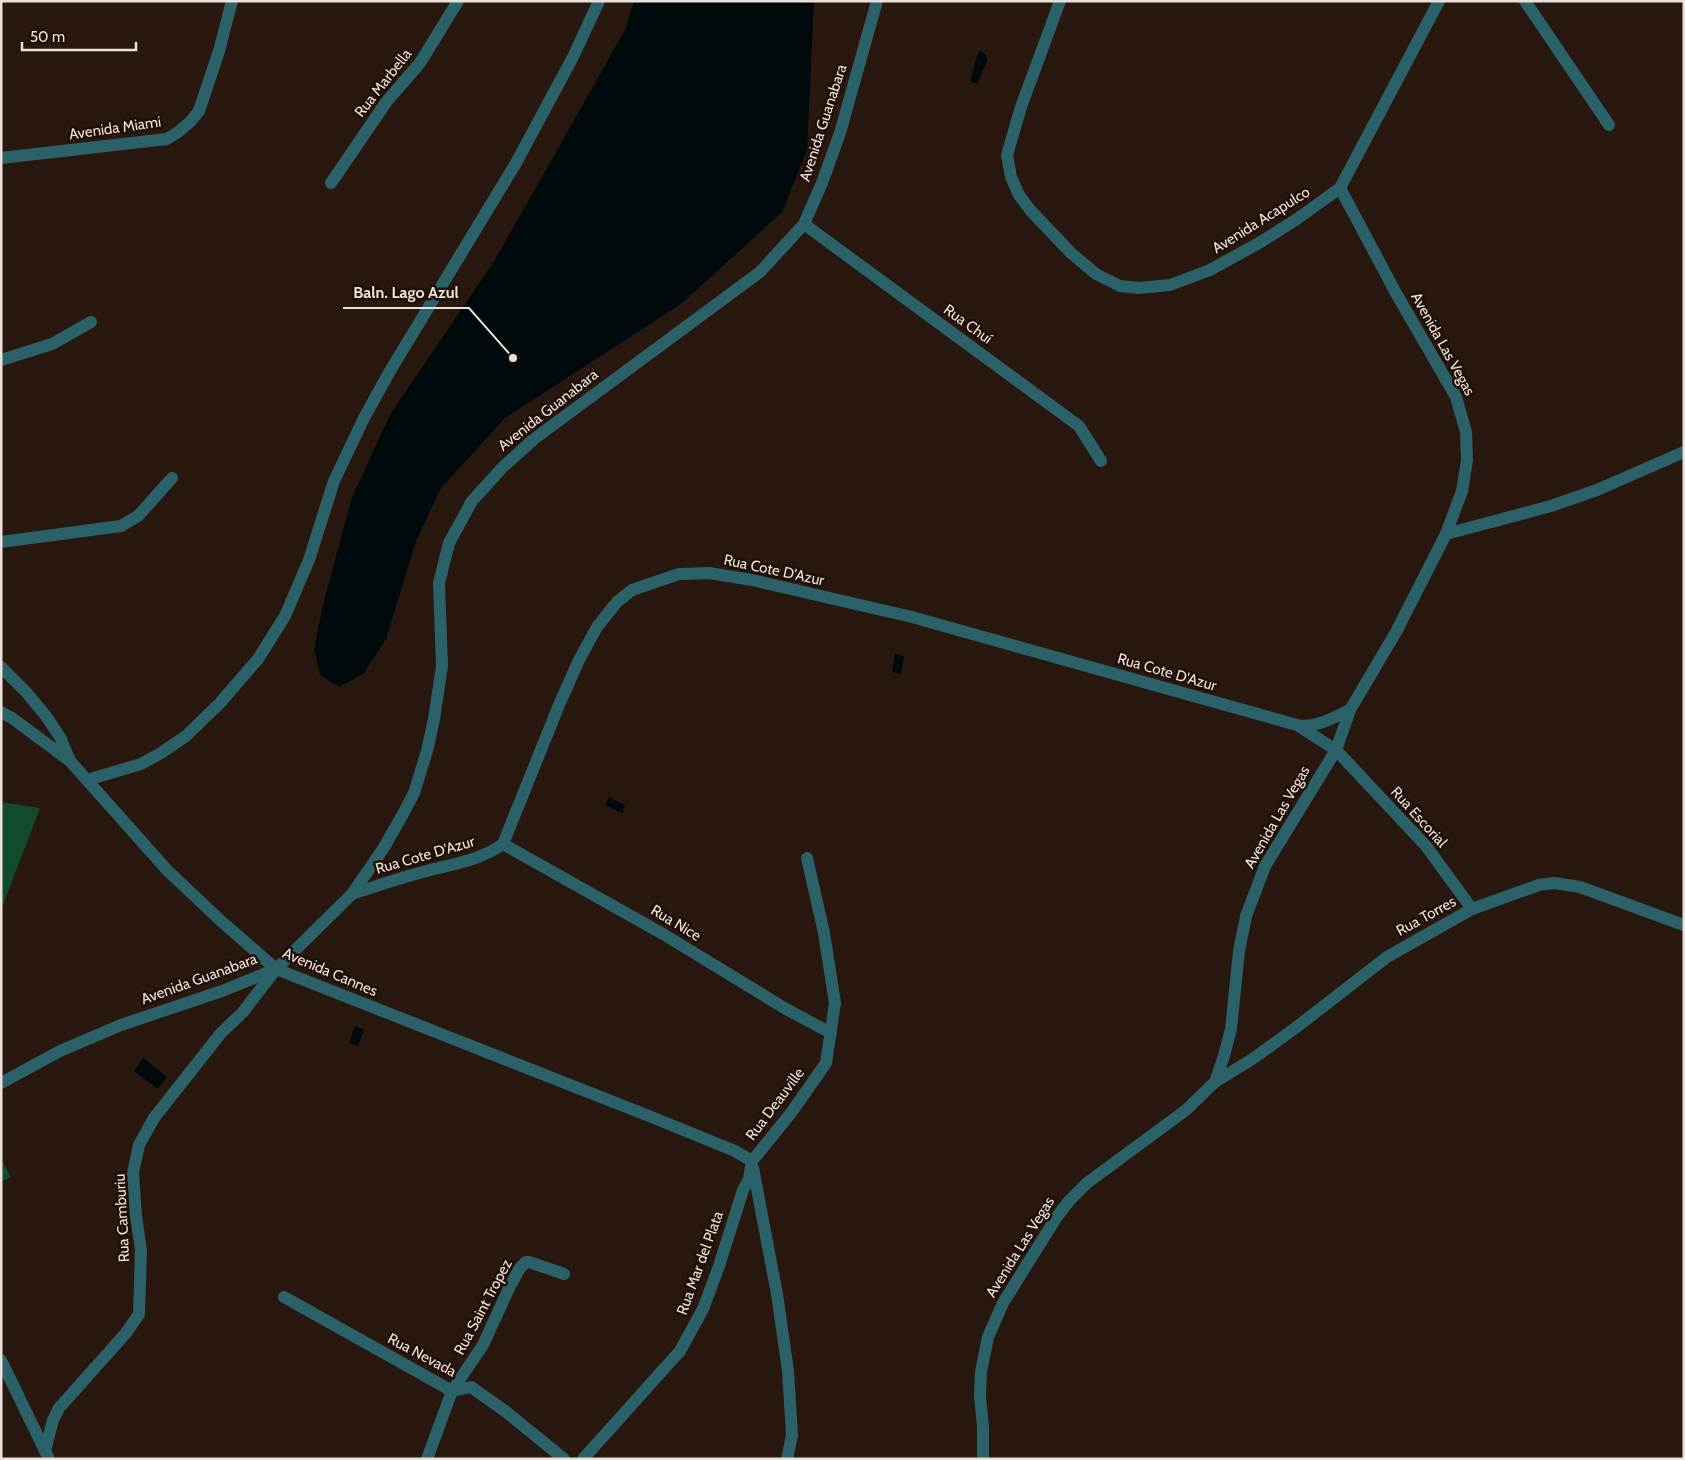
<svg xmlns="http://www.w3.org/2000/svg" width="1685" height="1460" viewBox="0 0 1685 1460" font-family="Cabin,sans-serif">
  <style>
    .green { fill: #134a2e }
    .forest { fill: #124c2f }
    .water { fill: #00090b }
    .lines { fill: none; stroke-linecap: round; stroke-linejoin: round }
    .minor { stroke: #2b6169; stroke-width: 12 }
    .labels { text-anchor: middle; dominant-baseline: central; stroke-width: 5; stroke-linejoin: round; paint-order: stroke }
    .street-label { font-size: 15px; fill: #ece0da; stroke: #1f0f07 }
    .leader { fill: none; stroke: #ece0da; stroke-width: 2 }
    .callout-dot { fill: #ece0da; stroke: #1f0f07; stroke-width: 2 }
    .callout-label { font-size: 16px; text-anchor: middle; font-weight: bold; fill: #ece0da; stroke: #1f0f07; stroke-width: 5; stroke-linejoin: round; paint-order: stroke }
  </style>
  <rect width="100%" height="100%" fill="#29180f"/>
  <path class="green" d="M 1,1159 L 11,1177 L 1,1182 Z"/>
  <path class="forest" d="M 1,802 L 40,808 L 1,910 Z"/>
  <g class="water">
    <path d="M 634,1 L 814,1 L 807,150 L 782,212 L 681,304 L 505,418 L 441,488 L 416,541 L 386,639 L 363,674 L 339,687 L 320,675 L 314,649 L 323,605 L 352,497 L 391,413 L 495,260 L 625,30 Z"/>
    <path d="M 980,51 L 986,55 L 987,61 L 977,84 L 970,81 L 977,56 Z"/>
    <path d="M 895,654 L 904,656 L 901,674 L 892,672 Z"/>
    <path d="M 609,797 L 625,805 L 622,813 L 605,805 Z"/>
    <path d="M 355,1026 L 364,1030 L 358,1046 L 349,1043 Z"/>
    <path d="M 143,1058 L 167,1077 L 158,1089 L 134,1071 Z"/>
  </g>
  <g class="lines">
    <g class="minor">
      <path d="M 1060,1 L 1021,107 L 1007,155 L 1011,177 L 1019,195 L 1031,211 L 1071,253 L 1096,274 L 1120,286 L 1139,288 L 1170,285 L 1210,270 L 1259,243 L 1297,219 L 1340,188 L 1439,1"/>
      <path d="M 1525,1 L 1609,125"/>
      <path d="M 1,158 L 167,139 L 178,132 L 190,122 L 199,111 L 219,51 L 232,1"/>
      <path d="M 331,183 L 387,101 L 420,63 L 458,1"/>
      <path d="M 804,224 L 1079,426 L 1101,461"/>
      <path d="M 1,360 L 52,344 L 91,322"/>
      <path d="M 1446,534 L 1551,506 L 1597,490 L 1684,452"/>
      <path d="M 1,542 L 121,526 L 138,516 L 172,478"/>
      <path d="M 1,667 L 26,692 L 46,716 L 60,737 L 70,761 L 167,870 L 221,921 L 276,969 L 649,1116 L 735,1151 L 752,1161"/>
      <path d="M 1,712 L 12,718 L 70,761"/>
      <path d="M 1297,725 C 1315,729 1334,717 1350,710"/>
      <path d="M 87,780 L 141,764 L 161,753 L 186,736 L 220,703 L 258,659 L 285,616 L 309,560 L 334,481 L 364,418 L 390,371 L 516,163 L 573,57 L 599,1"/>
      <path d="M 503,844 L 663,934 L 786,1009 L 831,1033"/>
      <path d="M 352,894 C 377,886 402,877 427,871 C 453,864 481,860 503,844 L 559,705 L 579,660 L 597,627 L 617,602 L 632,590 L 679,574 L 709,573 L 752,580 L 912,617 L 1297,725 L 1336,750 L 1426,846 L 1472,909"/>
      <path d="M 1215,1082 L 1254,1058 L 1298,1026 L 1387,957 L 1472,909 L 1539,885 L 1554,883 L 1580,887 L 1684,925"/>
      <path d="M 1,1083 L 60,1051 L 121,1025 L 222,991 L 276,969 L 352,894 L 383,849 L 403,814 L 414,793 L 427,751 L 434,719 L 442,666 L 439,583 L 449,543 L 472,501 L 503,467 L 534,439 L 760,272 L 804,224 L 822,183 L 840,133 L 877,1"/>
      <path d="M 753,1168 L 777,1294 L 788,1371 L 792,1435 L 787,1459"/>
      <path d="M 284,1297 L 452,1391 L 471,1387 L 505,1411 L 564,1459"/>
      <path d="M 1,1360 L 49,1459"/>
      <path d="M 45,1451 L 53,1420 L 59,1408 L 126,1333 L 139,1314 L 141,1250 L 136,1216 L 133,1173 L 139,1145 L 154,1118 L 221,1033 L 243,1012 L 276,969"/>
      <path d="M 427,1459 L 452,1391 L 483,1345 L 510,1286 L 520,1268 L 526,1262 L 529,1262 L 564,1274"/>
      <path d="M 583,1459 L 680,1351 L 703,1309 L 719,1266 L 743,1190 L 749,1179 L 752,1161 L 791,1113 L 826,1063 L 835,1003 L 824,933 L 807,858"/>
      <path d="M 983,1459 L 983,1427 L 980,1396 L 981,1372 L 988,1337 L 1003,1303 L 1056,1218 L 1069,1201 L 1087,1183 L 1186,1110 L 1215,1082 L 1224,1056 L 1231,1029 L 1239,951 L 1246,916 L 1265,866 L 1336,750 L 1350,710 L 1396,632 L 1446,534 L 1462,491 L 1467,460 L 1466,432 L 1456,397 L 1397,295 L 1340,188"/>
    </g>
  </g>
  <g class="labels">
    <g class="street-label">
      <text transform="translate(383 83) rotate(-52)">Rua Marbella</text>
      <text transform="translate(823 123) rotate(-72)">Avenida Guanabara</text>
      <text transform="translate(115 128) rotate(-8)">Avenida Miami</text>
      <text transform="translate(1261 220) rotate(-32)">Avenida Acapulco</text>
      <text transform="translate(968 324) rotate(36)">Rua Chuí</text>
      <text transform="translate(1443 344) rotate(61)">Avenida Las Vegas</text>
      <text transform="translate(548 410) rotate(-38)">Avenida Guanabara</text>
      <text transform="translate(774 570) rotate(12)">Rua Cote D'Azur</text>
      <text transform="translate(1167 672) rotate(16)">Rua Cote D'Azur</text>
      <text transform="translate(1277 817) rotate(-60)">Avenida Las Vegas</text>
      <text transform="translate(1419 817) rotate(48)">Rua Escorial</text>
      <text transform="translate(425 855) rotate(-16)">Rua Cote D'Azur</text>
      <text transform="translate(1426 916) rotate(-29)">Rua Torres</text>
      <text transform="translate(676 923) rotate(31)">Rua Nice</text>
      <text transform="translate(330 972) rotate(23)">Avenida Cannes</text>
      <text transform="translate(199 979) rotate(-20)">Avenida Guanabara</text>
      <text transform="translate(775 1104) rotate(-53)">Rua Deauville</text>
      <text transform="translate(122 1218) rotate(-93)">Rua Camburiu</text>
      <text transform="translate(1020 1247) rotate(-58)">Avenida Las Vegas</text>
      <text transform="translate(700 1263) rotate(-70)">Rua Mar del Plata</text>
      <text transform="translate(483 1307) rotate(-62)">Rua Saint Tropez</text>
      <text transform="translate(422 1355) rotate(28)">Rua Nevada</text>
    </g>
  </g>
  <path class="leader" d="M513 358L469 308H343"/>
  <circle class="callout-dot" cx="513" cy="358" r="5"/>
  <g class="callout-label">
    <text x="406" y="298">Baln. Lago Azul</text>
  </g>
  <rect width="1685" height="1460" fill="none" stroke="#ece0da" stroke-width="5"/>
  <path d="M22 42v8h114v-8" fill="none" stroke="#ece0da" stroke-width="2.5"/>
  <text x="30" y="42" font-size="15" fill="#ece0da" stroke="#1f0f07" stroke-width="4" paint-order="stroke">50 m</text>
</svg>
